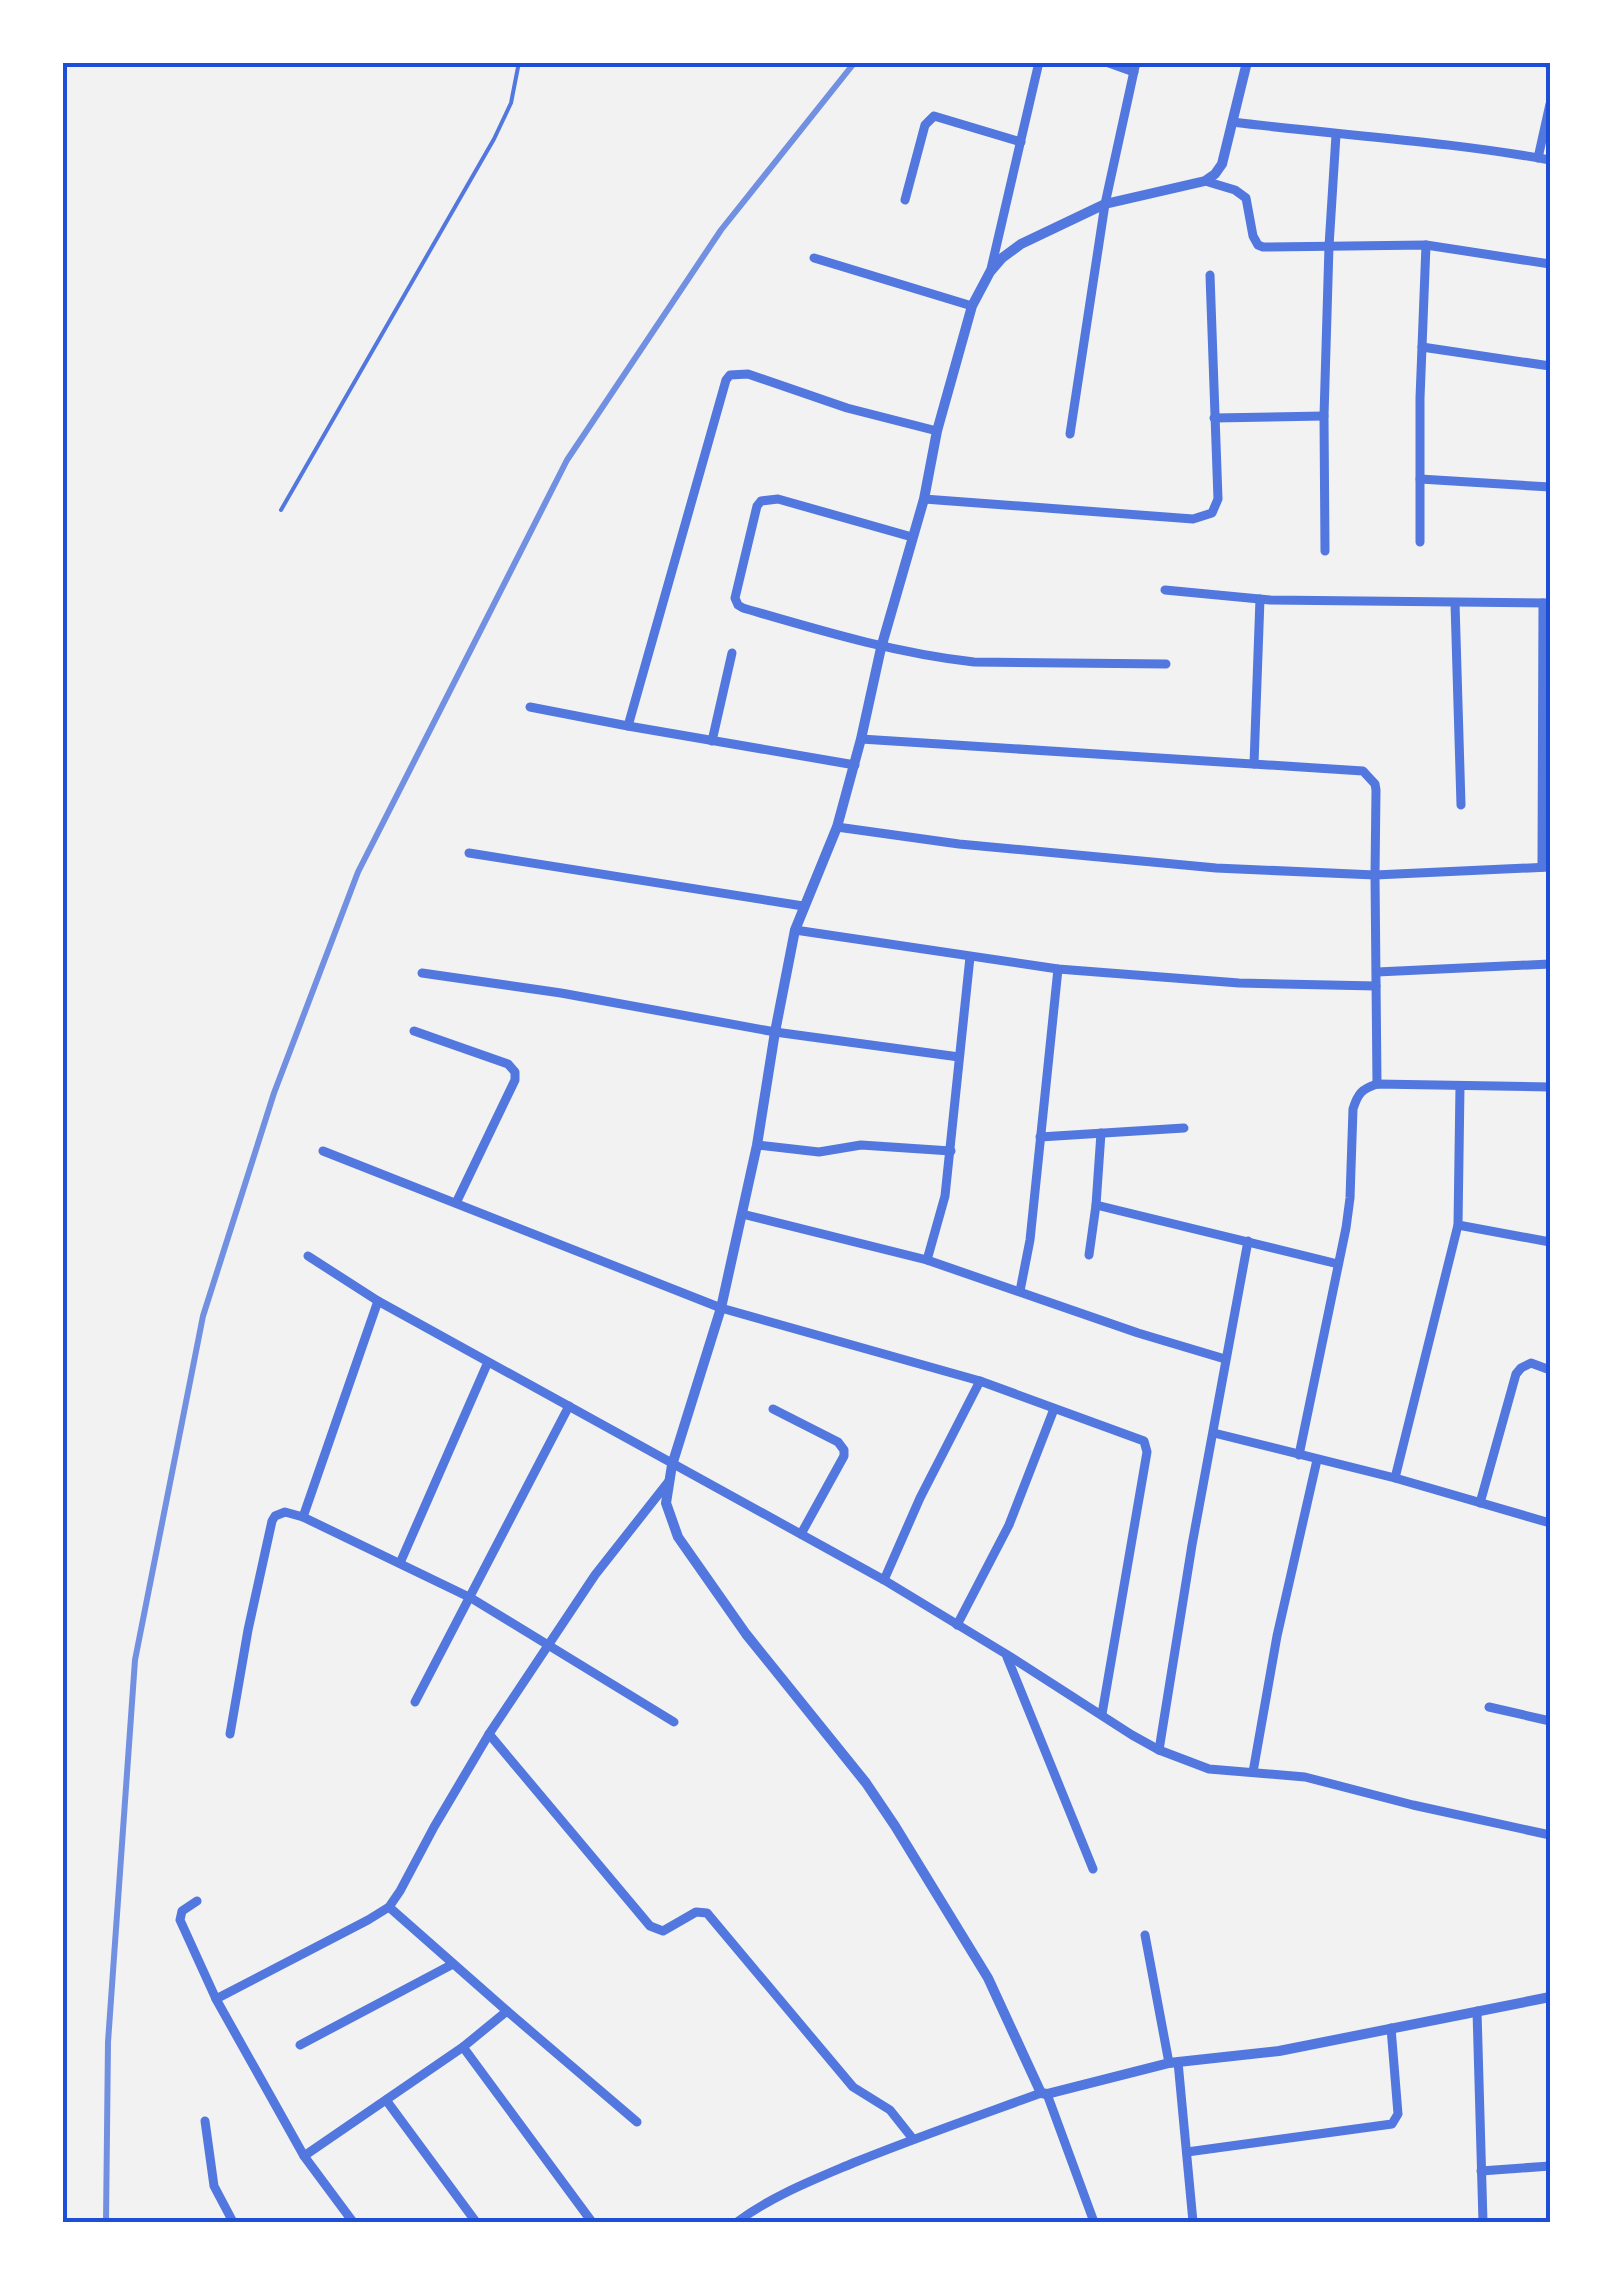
<svg xmlns="http://www.w3.org/2000/svg" width="1613" height="2285" viewBox="0 0 1613 2285" font-family="Rubik,sans-serif">
  <style>
    .lines { fill: none; stroke-linecap: round; stroke-linejoin: round }
    .service { stroke: #5277de; stroke-width: 4 }
    .minor { stroke: #5277de; stroke-width: 9 }
    .tertiary { stroke: #5277de; stroke-width: 10 }
    .rail { stroke: #7290e2; stroke-width: 6 }
    .neatline { fill: none; stroke: #1d4ed8; stroke-width: 4 }
  </style>
  <rect width="100%" height="100%" fill="#f2f2f2"/>
  <g class="lines">
    <path class="service" d="M 281,510 L 494,139 L 511,103 L 519,62"/>
    <g class="minor">
      <path d="M 1106,62 L 1134,72"/>
      <path d="M 1543,62 L 1550,64"/>
      <path d="M 1232,122 C 1338,135 1445,141 1550,160"/>
      <path d="M 1538,158 L 1550,104"/>
      <path d="M 1205,181 L 1235,190 L 1246,198 L 1253,236 L 1258,245 L 1263,247 L 1426,245 L 1550,264"/>
      <path d="M 905,200 L 925,125 L 934,116 L 1021,142"/>
      <path d="M 814,258 L 972,306"/>
      <path d="M 991,269 L 1039,62"/>
      <path d="M 1422,347 L 1550,366"/>
      <path d="M 1214,418 L 1324,416"/>
      <path d="M 1070,434 L 1105,204 L 1136,62"/>
      <path d="M 1420,479 L 1550,487"/>
      <path d="M 924,499 L 1193,519 L 1212,513 L 1218,499 L 1210,275"/>
      <path d="M 912,537 L 778,499 L 761,501 L 757,506 L 735,598 L 738,605 L 743,608 C 819,630 894,653 974,662 L 1166,664"/>
      <path d="M 1420,542 L 1420,398 L 1426,245"/>
      <path d="M 1325,551 L 1324,416 L 1329,246 L 1336,135"/>
      <path d="M 1165,590 L 1270,600 L 1550,603"/>
      <path d="M 1455,603 L 1461,805"/>
      <path d="M 530,707 L 628,726 L 855,765"/>
      <path d="M 628,726 L 726,380 L 730,375 L 748,374 L 847,408 L 937,431"/>
      <path d="M 861,739 L 1363,771 L 1375,784 L 1376,790 L 1375,875 L 1377,1084"/>
      <path d="M 712,741 L 732,653"/>
      <path d="M 1254,764 L 1260,599"/>
      <path d="M 837,827 L 959,844 L 1216,868 L 1375,875 L 1550,867"/>
      <path d="M 469,853 L 803,906"/>
      <path d="M 1542,867 L 1543,603"/>
      <path d="M 795,930 L 1058,969 L 1239,983 L 1376,986"/>
      <path d="M 1377,972 L 1550,964"/>
      <path d="M 422,973 L 561,993 L 775,1032 L 959,1057"/>
      <path d="M 414,1031 L 508,1064 L 515,1072 L 515,1080 L 456,1203"/>
      <path d="M 1040,1137 L 1184,1128"/>
      <path d="M 757,1145 L 819,1152 L 861,1145 L 951,1151"/>
      <path d="M 323,1151 L 721,1308 L 980,1381 L 1144,1441 L 1147,1452 L 1102,1714"/>
      <path d="M 1096,1205 L 1338,1264"/>
      <path d="M 742,1214 L 927,1260 L 1138,1333 L 1225,1359"/>
      <path d="M 1458,1225 L 1550,1242"/>
      <path d="M 1089,1255 L 1096,1205 L 1101,1133"/>
      <path d="M 308,1256 L 378,1301 L 884,1580 L 1006,1654 L 1132,1735 L 1159,1750 L 1209,1769 L 1305,1777 L 1413,1805 L 1550,1835"/>
      <path d="M 927,1260 L 945,1196 L 970,957"/>
      <path d="M 1020,1291 L 1030,1240 L 1058,969"/>
      <path d="M 773,1409 L 838,1442 L 844,1450 L 844,1456 L 801,1534"/>
      <path d="M 1214,1433 L 1395,1478 L 1550,1523"/>
      <path d="M 1299,1455 L 1346,1228 L 1350,1198 L 1353,1109 C 1358,1093 1362,1089 1377,1084 L 1550,1087"/>
      <path d="M 1395,1478 L 1458,1225 L 1460,1086"/>
      <path d="M 1480,1503 L 1516,1374 L 1521,1368 L 1531,1363 L 1550,1370"/>
      <path d="M 303,1517 L 378,1301"/>
      <path d="M 400,1563 L 488,1362"/>
      <path d="M 884,1580 L 920,1498 L 980,1381"/>
      <path d="M 957,1625 L 1009,1525 L 1054,1409"/>
      <path d="M 1007,1657 L 1093,1869"/>
      <path d="M 415,1702 L 569,1406"/>
      <path d="M 1489,1707 L 1550,1721"/>
      <path d="M 230,1734 L 248,1630 L 272,1521 L 275,1516 L 285,1512 L 303,1517 L 471,1598 L 674,1722"/>
      <path d="M 489,1734 L 650,1926 L 663,1931 L 696,1912 L 707,1913 L 853,2087 L 890,2110 L 913,2139"/>
      <path d="M 1159,1750 L 1192,1545 L 1248,1241"/>
      <path d="M 1253,1772 L 1277,1636 L 1317,1460"/>
      <path d="M 197,1901 L 182,1911 L 180,1920 L 216,1999 L 304,2156 L 353,2222"/>
      <path d="M 389,1907 L 507,2011 L 637,2122"/>
      <path d="M 1145,1935 L 1169,2063"/>
      <path d="M 216,1999 L 368,1920 L 389,1907 L 400,1891 L 434,1827 L 489,1734 L 595,1575 L 669,1481"/>
      <path d="M 1477,2011 L 1483,2222"/>
      <path d="M 300,2045 L 453,1964"/>
      <path d="M 463,2047 L 592,2222"/>
      <path d="M 1178,2062 L 1193,2222"/>
      <path d="M 1047,2094 L 1094,2222"/>
      <path d="M 386,2100 L 476,2222"/>
      <path d="M 205,2121 L 214,2186 L 233,2222"/>
      <path d="M 1187,2152 L 1392,2124 L 1398,2114 L 1391,2028"/>
      <path d="M 304,2156 L 463,2047 L 507,2011"/>
      <path d="M 1481,2171 L 1550,2166"/>
      <path d="M 737,2222 C 772,2196 813,2180 853,2163 C 915,2138 978,2116 1041,2093"/>
    </g>
    <path class="tertiary" d="M 1247,62 L 1222,164 L 1215,174 L 1205,181 L 1105,204 L 1021,244 L 1002,258 L 990,272 L 972,306 L 937,431 L 924,499 L 881,648 L 861,739 L 837,827 L 795,930 L 775,1032 L 757,1145 L 721,1308 L 672,1465 L 666,1503 L 678,1537 L 746,1634 L 866,1783 L 895,1826 L 988,1978 L 1041,2093 L 1047,2094 L 1169,2063 L 1279,2051 L 1550,1997"/>
    <path class="rail" d="M 106,2222 L 108,2042 L 135,1660 L 203,1316 L 274,1093 L 358,872 L 567,460 L 721,230 L 855,62"/>
  </g>
  <rect width="1613" height="2285" fill="none" stroke="#ffffff" stroke-width="130"/>
  <rect x="65" y="65" width="1483" height="2155" class="neatline"/>
</svg>
